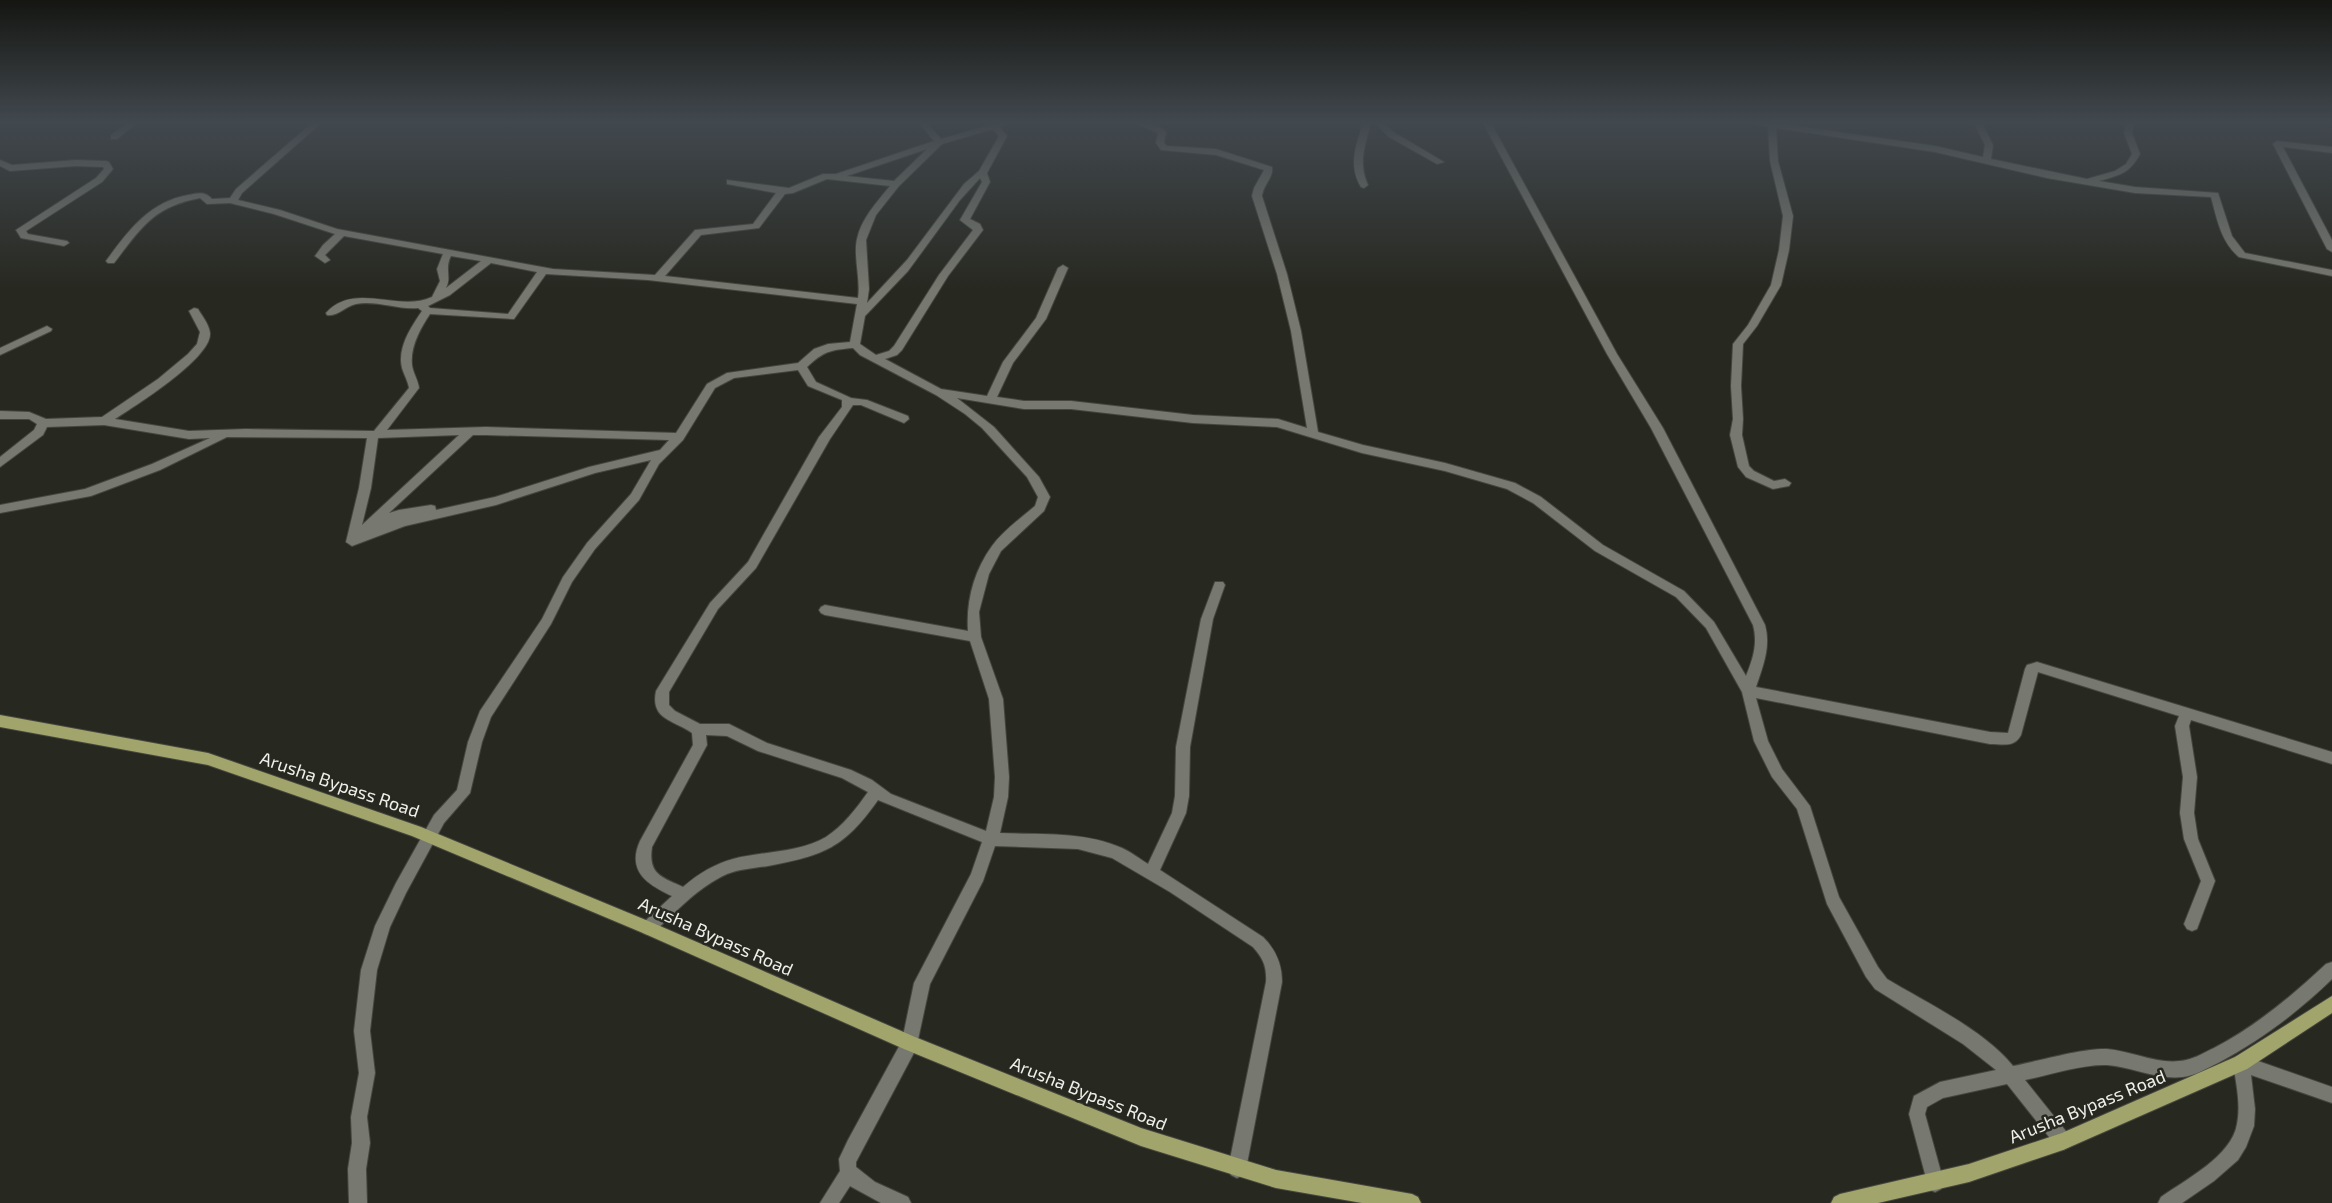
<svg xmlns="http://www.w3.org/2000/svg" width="2332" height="1203" viewBox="0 0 2332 1203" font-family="'Exo 2',sans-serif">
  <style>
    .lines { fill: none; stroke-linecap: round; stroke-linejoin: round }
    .minor-casing { stroke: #46463f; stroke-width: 2 }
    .major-casing { stroke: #46463f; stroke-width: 2 }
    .minor { fill: #77786f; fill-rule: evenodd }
    .major { fill: #a1a46b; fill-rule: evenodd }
    .labels { text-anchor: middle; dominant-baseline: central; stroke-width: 5; stroke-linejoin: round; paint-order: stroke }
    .near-street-label { font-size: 18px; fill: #f0f0eb; stroke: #272820 }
  </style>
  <rect width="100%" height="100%" fill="#272820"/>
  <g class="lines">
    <defs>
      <g id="minor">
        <path d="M 128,123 L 137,123 L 117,139 L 111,139 L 111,135 Z"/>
        <path d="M 312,123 L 321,123 L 242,193 L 238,200 L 280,210 L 337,229 L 553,269 L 655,275 L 695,230 L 753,224 L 776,193 L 727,184 L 727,180 L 789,188 L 823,174 L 836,174 L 934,141 L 919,123 L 927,123 L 941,139 L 997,123 L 1009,123 L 1000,127 L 1007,136 L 987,173 L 990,182 L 970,219 L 980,224 L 983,230 L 948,276 L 902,350 L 897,355 L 885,359 L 941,389 L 987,396 L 1003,362 L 1036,318 L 1058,268 L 1063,265 L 1068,268 L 1046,319 L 1013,363 L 997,397 L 1024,401 L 1071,401 L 1193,415 L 1278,419 L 1307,428 L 1291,331 L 1277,274 L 1252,196 L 1254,188 L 1264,170 L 1216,155 L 1161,150 L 1156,143 L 1158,133 L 1135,123 L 1158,125 L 1166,132 L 1164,143 L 1167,146 L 1216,149 L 1272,167 C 1274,177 1263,185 1262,196 L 1287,274 L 1301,331 L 1318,432 L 1363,445 L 1445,463 L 1515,483 L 1541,497 L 1603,545 L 1684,591 L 1714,622 L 1746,676 C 1753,659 1758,643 1753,625 L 1651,428 L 1607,354 L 1483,123 L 1491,123 L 1617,354 L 1663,428 L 1765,625 C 1771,647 1763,666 1756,687 L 1990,732 L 2008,733 L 2025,669 L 2027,665 L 2037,662 L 2332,752 L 2332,764 L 2191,720 L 2189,726 L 2197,777 L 2194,813 L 2198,839 L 2215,881 L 2197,929 L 2192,931 L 2187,929 L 2184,924 L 2201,881 L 2184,839 L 2180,813 L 2183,777 L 2175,726 L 2179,716 L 2038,672 L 2021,735 C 2014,748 2003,744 1990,744 L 1756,698 L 1768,741 L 1782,769 L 1810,806 L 1839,897 L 1878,967 L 1887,979 C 1927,1003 1984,1030 2013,1066 C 2039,1061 2083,1048 2107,1049 C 2133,1051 2159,1066 2186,1060 C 2196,1058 2205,1052 2214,1048 C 2256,1026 2292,996 2326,964 L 2332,962 L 2332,979 C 2297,1013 2261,1040 2218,1063 C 2207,1068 2195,1076 2183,1077 C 2157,1080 2133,1067 2107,1065 C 2083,1064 2049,1075 2025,1080 L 2069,1135 L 2072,1141 L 2069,1147 L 2063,1150 L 2057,1147 L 2007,1084 L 1943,1098 L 1927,1107 L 1925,1114 L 1944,1183 L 1941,1189 L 1935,1192 L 1929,1189 L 1909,1114 L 1914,1096 L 1940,1082 L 1996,1070 L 1963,1044 L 1875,989 L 1866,977 L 1827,904 L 1797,809 L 1772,777 L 1754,741 L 1742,692 L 1706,628 L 1676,597 L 1595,551 L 1533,503 L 1507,489 L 1445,471 L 1362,453 L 1277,427 L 1193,423 L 1071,409 L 1024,409 L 957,398 L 994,427 L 1039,477 L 1050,497 L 1044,511 L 1001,551 L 989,574 L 979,612 L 981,637 L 1003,699 L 1009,777 L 1008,797 L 1000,833 C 1039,835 1084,831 1122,848 C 1131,852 1140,859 1148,864 L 1172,813 L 1175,796 L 1176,747 L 1201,619 L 1215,582 L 1223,582 L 1225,585 L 1213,619 L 1190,747 L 1189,796 L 1186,813 L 1160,870 L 1263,937 C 1276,950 1282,964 1282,982 L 1246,1169 L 1243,1175 L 1237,1178 L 1231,1175 L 1228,1169 L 1266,982 C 1267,967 1263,958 1253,947 L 1170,892 L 1112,858 L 1078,849 L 995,846 L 983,881 L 930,984 L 916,1049 L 856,1162 L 856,1167 L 875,1182 L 908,1197 L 911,1203 L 881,1203 L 850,1186 L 839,1203 L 820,1203 L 840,1171 L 839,1159 L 848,1140 L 902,1041 L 914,983 L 971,874 L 982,842 L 878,800 C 844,848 825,855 768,866 C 755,868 740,869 727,874 C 698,887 676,912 653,933 L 648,935 L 643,933 L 640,928 L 643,923 L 672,896 C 649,885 626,872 640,841 L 693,745 L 692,733 C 674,720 650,720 656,691 L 710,603 L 748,562 L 819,437 L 842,407 L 842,400 L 808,386 L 798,370 L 734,378 L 715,388 L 683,440 L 659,464 L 639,500 L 595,549 L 572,582 L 551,624 L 491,717 L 482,742 L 470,793 L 444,823 L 406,893 L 390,927 L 377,970 L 370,1031 L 375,1073 L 367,1117 L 370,1143 L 366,1169 L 367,1203 L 349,1203 L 348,1169 L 352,1143 L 351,1117 L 359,1073 L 354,1031 L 361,970 L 375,926 L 396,883 L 434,815 L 457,790 L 468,742 L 480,711 L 542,619 L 563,577 L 587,543 L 631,494 L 651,460 L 595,473 L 496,505 L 405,526 L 352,546 L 346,542 L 359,488 L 367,438 L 227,437 L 160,470 L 91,496 L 0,513 L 0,505 L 85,489 L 152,464 L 210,438 L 189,439 L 104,425 L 47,427 L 43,435 L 0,467 L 0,457 L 34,430 L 37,424 L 29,419 L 0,419 L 0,411 L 29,412 L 46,419 L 102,417 L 158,379 L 188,354 L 197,344 L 200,332 L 189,311 L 194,308 L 198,309 C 202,316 209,324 210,333 C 212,358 135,406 115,419 L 189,431 L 246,429 L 374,431 L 409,388 C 408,381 404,375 402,368 C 397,348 411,327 422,311 L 418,308 C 398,310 376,300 356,304 C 346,306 337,317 327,315 L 326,313 C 355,281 398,313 432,297 L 440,281 L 437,269 L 443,254 L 344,236 L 325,255 L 330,260 L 325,263 L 315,256 L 323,245 L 335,234 L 274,214 L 230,203 L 207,204 L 200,198 C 153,207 142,227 114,263 L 108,263 L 106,261 C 128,231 149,202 188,195 C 198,193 205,191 212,199 L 230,198 L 236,189 ZM 993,129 L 999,136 L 979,171 L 964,184 L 907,260 L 867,303 L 869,289 L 866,240 L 876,215 L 899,186 L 942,144 ZM 927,149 L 894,181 L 847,176 ZM 980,178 L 982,182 L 960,220 L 973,230 L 939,275 L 894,346 L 889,351 L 876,355 L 860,344 L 865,316 L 908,271 L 960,200 ZM 827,179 L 890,186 C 877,202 861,219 857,239 C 853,256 861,280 858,298 L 665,276 L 701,235 L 759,228 L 785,194 L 793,193 ZM 451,256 L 481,261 L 446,288 C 452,277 444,269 451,256 ZM 491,263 L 537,272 L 508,314 L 430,308 L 428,306 L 450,295 ZM 546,274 L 648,280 L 857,304 L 850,342 L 828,344 L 814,349 L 798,363 L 727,373 L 707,384 L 676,433 L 486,427 L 387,430 L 419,388 C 418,380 413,373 412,365 C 410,347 420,329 430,314 L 514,319 ZM 853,348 L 860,355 L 936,395 L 965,414 L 982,428 L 1027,477 L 1038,497 L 1035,506 C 1021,518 1003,531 992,546 C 974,571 966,601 968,631 L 825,605 L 821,607 L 819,610 L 821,613 L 825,615 L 970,641 L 989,699 L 995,777 L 994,797 L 986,831 L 891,794 L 872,780 L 851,770 L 767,743 L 729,724 L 700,724 L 675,711 L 669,705 L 669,692 L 718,609 L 756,568 L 830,439 L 853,405 L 861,405 L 904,423 L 909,419 L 908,416 L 867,400 L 851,398 L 816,382 L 807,367 C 824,351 830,350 853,348 ZM 459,435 L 362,525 L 371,488 L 378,438 ZM 473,435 L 486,435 L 669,440 L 660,450 L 589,467 L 495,497 L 436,510 L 435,506 L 431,505 L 399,510 L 389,513 ZM 706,735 L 727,736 L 758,751 L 842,778 L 868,792 C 856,809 843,826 826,837 C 799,853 763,851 733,859 C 714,864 698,874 683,887 C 661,877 648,874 652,847 L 707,745 Z"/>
        <path d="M 1363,123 L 1371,123 C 1365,145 1358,163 1368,185 L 1364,188 L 1361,187 C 1348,165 1356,146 1363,123 Z"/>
        <path d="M 1375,123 L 1384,123 L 1395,133 L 1444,162 L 1437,164 L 1389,137 Z"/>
        <path d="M 1755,123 L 1776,123 L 1935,146 L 1983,157 L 1985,145 L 1974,123 L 1982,123 L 1993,145 L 1991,159 L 2087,179 L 2115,171 L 2126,164 L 2132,154 L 2124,133 L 2126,123 L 2134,123 L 2132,133 L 2140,154 C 2129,174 2120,175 2099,181 L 2135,187 L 2218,193 L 2232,236 L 2245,253 L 2332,270 L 2332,276 L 2239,257 C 2221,242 2217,219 2211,197 L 2135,193 L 2047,178 L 1935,152 L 1776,128 L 1778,161 L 1793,216 L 1789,250 L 1781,285 L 1757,326 L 1743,344 L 1741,386 L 1743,419 L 1742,435 L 1749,466 L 1754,471 L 1774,481 L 1785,479 L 1791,483 L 1789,486 L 1773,489 L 1746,477 L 1738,467 L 1730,435 L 1733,419 L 1731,386 L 1733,344 L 1748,325 L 1771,285 L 1779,250 L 1783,216 L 1770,161 L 1768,127 Z"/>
        <path d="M 2277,141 L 2332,147 L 2332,153 L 2283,147 L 2332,240 L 2332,252 L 2327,249 L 2273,144 Z"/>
        <path d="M 0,160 L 12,165 L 76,160 L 106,161 L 109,162 L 113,169 L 102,182 L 26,231 L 28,234 L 67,241 L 69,243 L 64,246 L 21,238 L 16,230 L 96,178 L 104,169 L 103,167 L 76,166 L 10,171 L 0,166 Z"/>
        <path d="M 47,326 L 52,329 L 51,331 L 0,355 L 0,348 Z"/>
        <path d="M 2241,1055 L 2332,1087 L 2332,1103 L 2251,1075 L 2255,1109 L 2254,1126 L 2246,1147 L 2238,1160 L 2214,1181 L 2182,1203 L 2158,1203 L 2161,1197 C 2185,1180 2232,1156 2237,1124 C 2241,1104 2236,1083 2233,1063 L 2235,1057 Z"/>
      </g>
      <g id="major">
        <path d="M 0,715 L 208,753 L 421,827 L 653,923 L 915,1037 L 1141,1128 L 1276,1170 L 1412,1194 L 1418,1197 L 1421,1203 L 1362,1203 L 1276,1188 L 1141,1146 L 904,1049 L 643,933 L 412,836 L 208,765 L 0,727 Z"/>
        <path d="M 2332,996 L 2332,1013 L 2247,1069 L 2063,1150 L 1969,1182 L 1878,1203 L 1831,1203 L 1834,1197 L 1840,1194 L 1969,1164 L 2062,1133 L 2235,1057 Z"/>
      </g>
    </defs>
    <use href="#minor" class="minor-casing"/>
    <use href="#major" class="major-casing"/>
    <use href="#minor" class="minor"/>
    <use href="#major" class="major"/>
  </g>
  <linearGradient id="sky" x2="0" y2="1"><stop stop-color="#151612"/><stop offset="0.42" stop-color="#41484e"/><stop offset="1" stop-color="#41484e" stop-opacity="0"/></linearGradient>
  <rect width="2332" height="291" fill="url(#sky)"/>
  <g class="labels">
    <g class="near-street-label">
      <text transform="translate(340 784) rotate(19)">Arusha Bypass Road</text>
      <text transform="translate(716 936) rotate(24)">Arusha Bypass Road</text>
      <text transform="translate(1089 1093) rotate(22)">Arusha Bypass Road</text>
      <text transform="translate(2087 1106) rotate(-22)">Arusha Bypass Road</text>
    </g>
  </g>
</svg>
